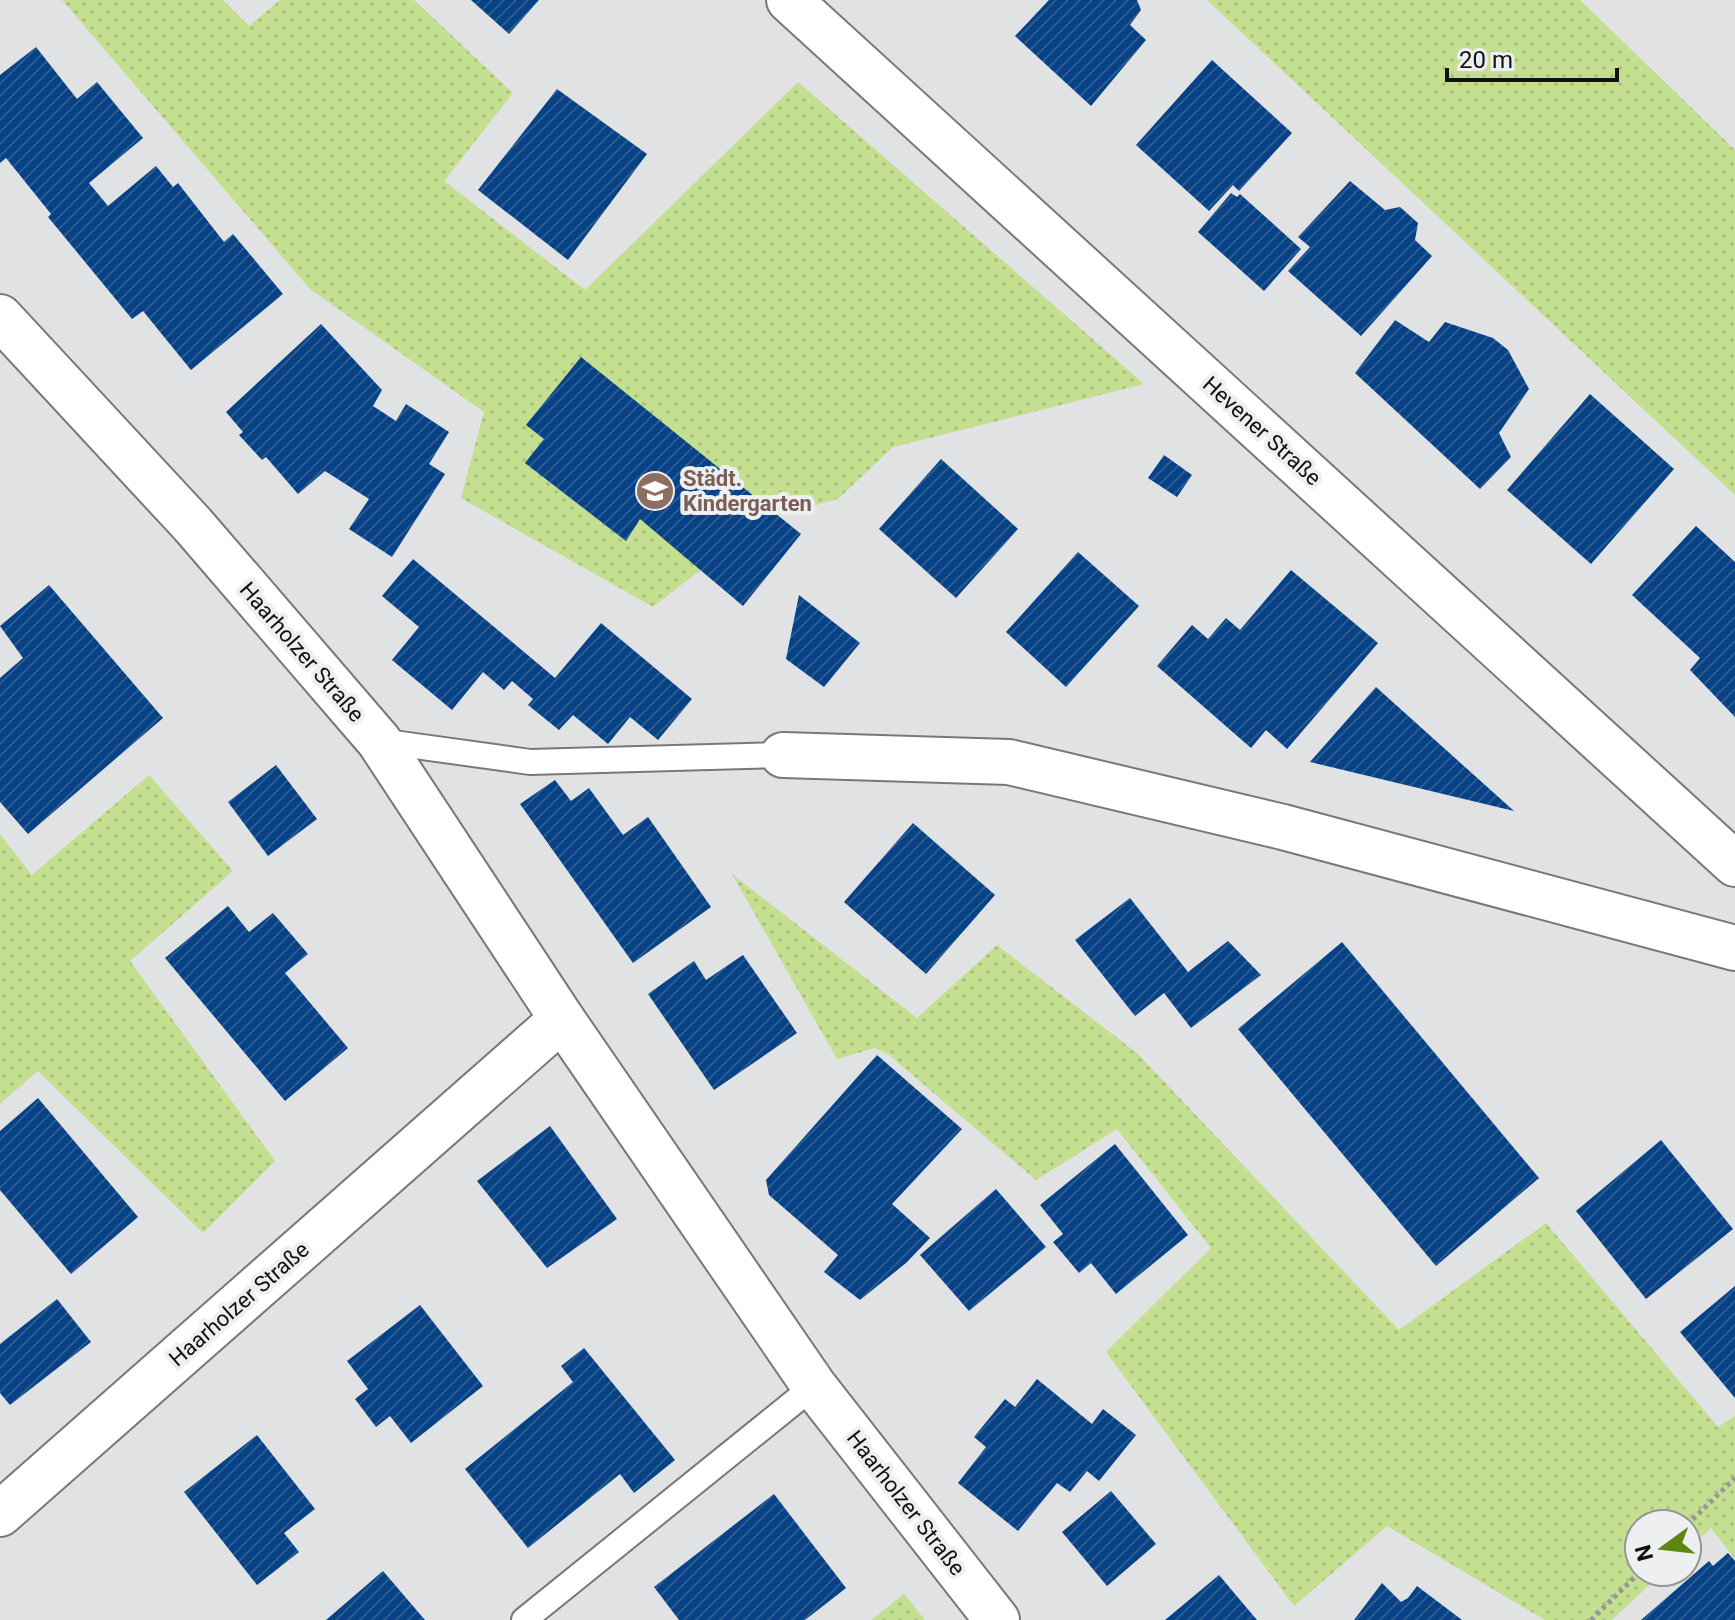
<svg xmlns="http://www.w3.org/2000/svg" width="1735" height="1620" viewBox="0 0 1735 1620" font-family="Roboto,sans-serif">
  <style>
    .grass { fill: url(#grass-dots) }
    .building { fill: url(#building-hatch) }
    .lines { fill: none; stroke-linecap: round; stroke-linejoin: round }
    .service-casing { stroke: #777879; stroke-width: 28 }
    .minor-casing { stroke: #777879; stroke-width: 48 }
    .tertiary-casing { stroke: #777879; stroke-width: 48 }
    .path { stroke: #969799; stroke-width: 5; stroke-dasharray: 4 4; stroke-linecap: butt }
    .service { stroke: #fff; stroke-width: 24 }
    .minor { stroke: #fff; stroke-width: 44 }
    .tertiary { stroke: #fff; stroke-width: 44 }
    .labels { text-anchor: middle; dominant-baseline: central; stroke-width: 8; stroke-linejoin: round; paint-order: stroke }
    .street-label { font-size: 22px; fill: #111112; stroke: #eeeff1 }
    .education-label { font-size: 22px; font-weight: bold; fill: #785e54; stroke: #eeeff1; text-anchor: start }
  </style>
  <defs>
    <pattern id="grass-dots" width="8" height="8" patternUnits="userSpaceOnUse" patternTransform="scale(2)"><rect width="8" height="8" fill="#c4df90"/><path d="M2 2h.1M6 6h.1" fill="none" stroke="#a7be7b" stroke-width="1.8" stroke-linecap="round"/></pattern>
    <pattern id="building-hatch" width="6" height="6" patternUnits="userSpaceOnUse" patternTransform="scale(2)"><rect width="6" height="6" fill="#074286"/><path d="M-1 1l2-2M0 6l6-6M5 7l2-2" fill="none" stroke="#2a5a90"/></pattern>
  </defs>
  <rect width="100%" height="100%" fill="#e0e2e4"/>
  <g class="grass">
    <path d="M 62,0 L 223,0 L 249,26 L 280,0 L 414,0 L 513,93 L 444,181 L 585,290 L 798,82 L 1144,384 L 893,447 L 838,499 L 767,518 L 653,607 L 461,498 L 484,412 L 310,289 Z"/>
    <path d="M 1207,0 L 1580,0 L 1735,150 L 1735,495 Z"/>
    <path d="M 149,775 L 233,871 L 130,961 L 275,1161 L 203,1233 L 38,1071 L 0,1104 L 0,834 L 32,875 Z"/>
    <path d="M 732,874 L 917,1018 L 997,945 L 1138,1054 L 1399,1330 L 1546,1223 L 1718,1427 L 1735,1416 L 1735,1559 L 1711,1528 L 1687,1550 L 1687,1524 L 1639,1524 L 1639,1572 L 1663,1572 L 1612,1620 L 1545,1620 L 1387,1526 L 1294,1606 L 1106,1352 L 1211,1248 L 1117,1129 L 1036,1180 L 889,1055 L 875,1048 L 837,1059 Z"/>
    <path d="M 904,1594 L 925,1620 L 871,1620 Z"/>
  </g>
  <g class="building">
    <path d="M 471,0 L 539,0 L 509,34 Z"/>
    <path d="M 1049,0 L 1137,0 L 1141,10 L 1130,25 L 1146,40 L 1091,106 L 1015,36 Z"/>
    <path d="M 36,47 L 77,99 L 97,82 L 143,138 L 89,183 L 108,206 L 156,166 L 173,187 L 178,183 L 224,242 L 233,234 L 283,294 L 191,370 L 143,311 L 132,319 L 48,217 L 51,214 L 6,158 L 0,163 L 0,75 Z"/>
    <path d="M 1212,60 L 1292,133 L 1239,191 L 1233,185 L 1209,211 L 1136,145 Z"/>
    <path d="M 557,89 L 647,154 L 568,260 L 478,190 Z"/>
    <path d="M 1350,181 L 1385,210 L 1400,207 L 1418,223 L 1415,240 L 1432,256 L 1361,336 L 1288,271 L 1310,247 L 1298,237 Z"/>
    <path d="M 1231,193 L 1237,197 L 1240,194 L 1301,249 L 1264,291 L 1198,232 Z"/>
    <path d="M 1395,320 L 1429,342 L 1445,322 L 1493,338 L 1508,350 L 1529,389 L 1499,433 L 1511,457 L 1480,489 L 1355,373 Z"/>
    <path d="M 321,324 L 382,390 L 373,406 L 396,421 L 406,404 L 449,432 L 429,464 L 445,474 L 392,557 L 349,529 L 369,499 L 325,471 L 298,494 L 266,457 L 262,460 L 239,435 L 243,432 L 226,412 Z"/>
    <path d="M 581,357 L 801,534 L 743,606 L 640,519 L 626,541 L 525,463 L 544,439 L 526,425 Z"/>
    <path d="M 1590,394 L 1674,469 L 1591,564 L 1507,490 Z"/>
    <path d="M 1164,455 L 1192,475 L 1177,497 L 1148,478 Z"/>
    <path d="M 941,459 L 1018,529 L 956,598 L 879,529 Z"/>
    <path d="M 1696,526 L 1735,562 L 1735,717 L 1690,670 L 1700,658 L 1632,595 Z"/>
    <path d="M 1078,552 L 1139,606 L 1066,687 L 1006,632 Z"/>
    <path d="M 413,559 L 555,678 L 601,623 L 692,699 L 658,740 L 630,717 L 608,744 L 573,715 L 559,730 L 528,705 L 533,699 L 512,681 L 504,690 L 483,672 L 452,710 L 392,660 L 419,627 L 382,596 Z"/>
    <path d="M 1291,570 L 1378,643 L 1287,749 L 1266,730 L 1251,748 L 1157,666 L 1192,625 L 1208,639 L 1226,618 L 1240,630 Z"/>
    <path d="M 49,585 L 163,718 L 28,834 L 0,802 L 0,678 L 23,658 L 0,626 Z"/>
    <path d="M 799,595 L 860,643 L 824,687 L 786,659 Z"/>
    <path d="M 1376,687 L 1514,811 L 1310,762 Z"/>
    <path d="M 276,765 L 317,819 L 268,856 L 228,802 Z"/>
    <path d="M 555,780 L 571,801 L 589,788 L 623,835 L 648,817 L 711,907 L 633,963 L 520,804 Z"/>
    <path d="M 913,823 L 995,895 L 926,974 L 844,902 Z"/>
    <path d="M 1130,898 L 1188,972 L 1228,941 L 1261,975 L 1191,1028 L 1164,993 L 1135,1016 L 1075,940 Z"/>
    <path d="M 228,906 L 249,932 L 273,913 L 308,954 L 285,973 L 348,1048 L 285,1101 L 165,958 Z"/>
    <path d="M 1342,942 L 1539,1178 L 1436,1266 L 1238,1029 Z"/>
    <path d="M 743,955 L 797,1033 L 714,1090 L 648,994 L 694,961 L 706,980 Z"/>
    <path d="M 877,1055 L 962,1129 L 892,1204 L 930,1238 L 906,1263 L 860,1300 L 824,1272 L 838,1255 L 769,1195 L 766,1180 Z"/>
    <path d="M 38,1098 L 138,1217 L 71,1274 L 0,1190 L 0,1131 Z"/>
    <path d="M 550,1126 L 617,1219 L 547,1268 L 477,1181 Z"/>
    <path d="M 1661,1140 L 1733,1229 L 1646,1299 L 1576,1211 Z"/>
    <path d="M 1115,1144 L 1188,1235 L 1116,1294 L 1091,1263 L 1079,1273 L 1053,1242 L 1063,1234 L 1040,1205 Z"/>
    <path d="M 996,1189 L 1046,1247 L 969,1311 L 920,1255 Z"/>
    <path d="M 1735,1286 L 1735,1398 L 1680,1332 Z"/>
    <path d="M 57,1299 L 91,1342 L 10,1405 L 0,1393 L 0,1344 Z"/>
    <path d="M 420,1305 L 483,1386 L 411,1443 L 390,1416 L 376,1427 L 355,1399 L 368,1389 L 347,1361 Z"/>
    <path d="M 584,1348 L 675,1460 L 634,1493 L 620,1474 L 528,1548 L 465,1469 L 573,1382 L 561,1366 Z"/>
    <path d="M 1037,1379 L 1092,1424 L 1103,1409 L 1136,1435 L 1099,1481 L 1087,1471 L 1070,1492 L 1057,1483 L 1018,1531 L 958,1483 L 986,1447 L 974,1437 L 1005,1399 L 1015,1407 Z"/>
    <path d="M 257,1435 L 315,1509 L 284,1533 L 299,1552 L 257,1585 L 184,1492 Z"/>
    <path d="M 1111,1491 L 1156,1544 L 1107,1586 L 1062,1532 Z"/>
    <path d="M 774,1494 L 846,1588 L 805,1620 L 679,1620 L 654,1587 Z"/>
    <path d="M 1728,1553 L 1735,1561 L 1735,1620 L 1641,1620 L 1709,1561 L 1713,1566 Z"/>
    <path d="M 383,1571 L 425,1620 L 326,1620 Z"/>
    <path d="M 1219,1575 L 1257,1620 L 1165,1620 Z"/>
    <path d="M 1382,1583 L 1401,1602 L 1408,1598 L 1417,1586 L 1462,1620 L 1354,1620 Z"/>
  </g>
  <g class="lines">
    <defs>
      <g id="service">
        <path d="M 379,741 L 530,762 L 783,755"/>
        <path d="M 524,1620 L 814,1386"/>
      </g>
      <g id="minor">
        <path d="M 0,317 L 193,525 L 379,741 L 562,1019 L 814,1386 L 997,1620"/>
        <path d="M 783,755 L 1009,762 L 1283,827 L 1735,948"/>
        <path d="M 0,1514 L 562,1019"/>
      </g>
      <path id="tertiary" d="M 789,0 L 1735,864"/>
    </defs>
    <use href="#service" class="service-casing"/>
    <use href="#minor" class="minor-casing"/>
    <use href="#tertiary" class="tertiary-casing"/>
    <g class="path">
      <path d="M 1687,1525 L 1735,1478"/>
      <path d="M 1591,1620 L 1640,1572"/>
    </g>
    <use href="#service" class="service"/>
    <use href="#minor" class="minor"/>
    <use href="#tertiary" class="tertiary"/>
  </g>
  <defs>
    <symbol id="school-disc" viewBox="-11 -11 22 22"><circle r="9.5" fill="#8d6e63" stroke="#eeeff1"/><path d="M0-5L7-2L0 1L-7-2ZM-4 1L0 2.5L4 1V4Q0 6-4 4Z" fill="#fff"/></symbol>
  </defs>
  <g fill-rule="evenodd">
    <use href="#school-disc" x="633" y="469" width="44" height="44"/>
  </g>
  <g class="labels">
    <g class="street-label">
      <text transform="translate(1262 431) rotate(42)">Hevener Straße</text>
      <text transform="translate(302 652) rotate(49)">Haarholzer Straße</text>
      <text transform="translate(239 1304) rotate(-41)">Haarholzer Straße</text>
      <text transform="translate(906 1503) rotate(52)">Haarholzer Straße</text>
    </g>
    <g class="education-label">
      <text x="683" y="478">Städt.<tspan x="683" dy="25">Kindergarten</tspan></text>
    </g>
  </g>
  <g transform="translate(1663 1548) rotate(255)"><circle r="38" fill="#eeeff1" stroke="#969698" stroke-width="2"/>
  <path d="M0-6L14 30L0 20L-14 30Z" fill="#5e870f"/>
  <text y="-12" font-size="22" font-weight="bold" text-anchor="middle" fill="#111112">N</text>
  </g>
  <path d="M1447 68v12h170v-12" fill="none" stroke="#111112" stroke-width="4"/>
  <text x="1459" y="68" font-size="24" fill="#111112" stroke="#eeeff1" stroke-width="6" paint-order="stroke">20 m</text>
</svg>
